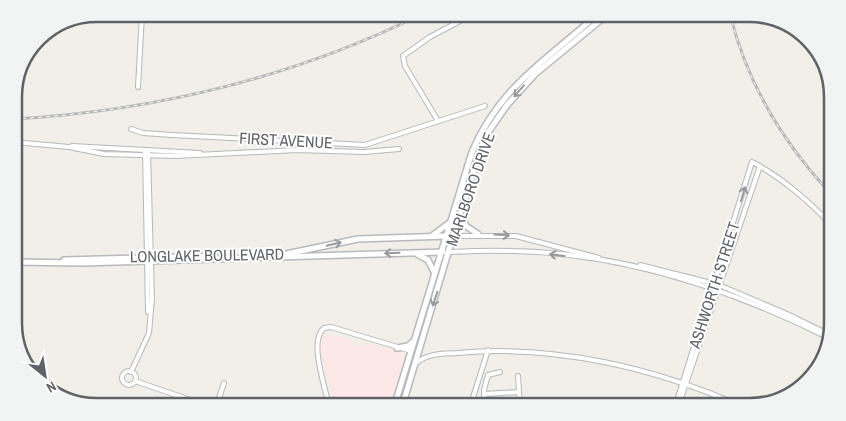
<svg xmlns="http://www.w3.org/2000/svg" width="846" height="421" viewBox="0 0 846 421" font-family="'Archivo Narrow',sans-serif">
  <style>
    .medical { fill: #fce8e6 }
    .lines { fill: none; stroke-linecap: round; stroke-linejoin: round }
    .minor-casing { stroke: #b5b8bc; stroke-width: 6 }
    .secondary-casing { stroke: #b6babf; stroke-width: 8 }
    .minor { stroke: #fff; stroke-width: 4 }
    .secondary { stroke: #fff; stroke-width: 5 }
    .rail-casing { stroke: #b6b7b8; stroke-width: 3 }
    .rail { stroke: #fff; stroke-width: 1; stroke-dasharray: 4; stroke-linecap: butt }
    .oneway { stroke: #979a9d }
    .labels { text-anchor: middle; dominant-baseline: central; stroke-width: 4; stroke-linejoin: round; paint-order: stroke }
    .street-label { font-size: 16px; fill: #5f6368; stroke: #fff }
    .rim { fill: none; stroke: #5f6368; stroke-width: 2.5 }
  </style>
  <rect width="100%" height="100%" fill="#f1efe8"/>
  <path class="medical" d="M 325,333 L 351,340 L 356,348 L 368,343 L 399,351 L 402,354 L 404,361 L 391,407 L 335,407 L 319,349 L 320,339 Z"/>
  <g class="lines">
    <defs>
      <g id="minor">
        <path d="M 138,87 L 142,14"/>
        <path d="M 438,121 L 405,66 L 403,56 L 430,37 L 473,14"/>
        <path d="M 131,129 L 143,133 L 172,135 L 365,145 L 485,106"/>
        <path d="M 14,142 L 69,147 L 104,154 L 176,156 L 297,150 L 364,152 L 399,149"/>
        <path d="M 72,146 L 200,153"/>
        <path d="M 145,151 L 148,312"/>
        <path d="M 453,236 L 516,236 L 599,258"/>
        <path d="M 448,252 C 470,251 491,250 513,251 C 623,253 731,289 829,338"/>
        <path d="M 640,265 L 719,285 L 787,314 L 830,335"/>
        <path d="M 415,364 C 427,353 442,354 458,353 C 554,344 656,368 743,407"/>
        <circle cx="129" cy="378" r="7"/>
        <path d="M 131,372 L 149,333 L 152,299 L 148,151"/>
        <path d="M 518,376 L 520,407"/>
        <path d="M 135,381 L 211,407"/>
        <path d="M 484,394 L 519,392"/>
        <path d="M 216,407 L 224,383"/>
        <path d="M 329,407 C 326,388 308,342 324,328 L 331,327 L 411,351"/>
        <path d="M 470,407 L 488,350"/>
        <path d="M 485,407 L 484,390 L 488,375 L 500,372"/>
        <path d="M 675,407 L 752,162 C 783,178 808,201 832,225"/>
        <path d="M 678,407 L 760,166"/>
      </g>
      <g id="secondary">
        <path d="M 460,215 L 466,226 L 478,234"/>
        <path d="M 433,235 L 448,224"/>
        <path d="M 286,254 L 358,239 L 448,236"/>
        <path d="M 417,254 L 428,260 L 434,272"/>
        <path d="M 64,260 L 215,256"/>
        <path d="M 14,262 L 82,263 L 443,252"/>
        <path d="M 397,348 L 408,346 L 414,341"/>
        <path d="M 394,407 L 472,152 C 500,86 547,60 598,14"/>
        <path d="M 402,407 L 453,236 L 482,145 L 489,131 L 507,105 L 535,74 L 608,14"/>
      </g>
    </defs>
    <use href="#minor" class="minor-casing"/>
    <use href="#secondary" class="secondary-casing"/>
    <use href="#minor" class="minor"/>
    <use href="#secondary" class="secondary"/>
    <defs>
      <g id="rail">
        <path d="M 730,14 C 747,84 783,143 832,195"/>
        <path d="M 14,119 C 155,111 295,77 422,14"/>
      </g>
    </defs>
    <use href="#rail" class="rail-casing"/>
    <use href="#rail" class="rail"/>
  </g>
  <defs><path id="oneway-shaft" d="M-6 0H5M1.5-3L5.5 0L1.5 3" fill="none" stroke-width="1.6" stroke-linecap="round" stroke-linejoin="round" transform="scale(1.25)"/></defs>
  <g class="oneway">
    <use href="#oneway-shaft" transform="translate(519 91) rotate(131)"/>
    <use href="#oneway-shaft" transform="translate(743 194) rotate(-74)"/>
    <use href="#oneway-shaft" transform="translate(502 235) rotate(3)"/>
    <use href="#oneway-shaft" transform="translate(334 244) rotate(-13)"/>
    <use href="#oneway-shaft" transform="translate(392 253) rotate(178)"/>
    <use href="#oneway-shaft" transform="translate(557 255) rotate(-173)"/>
    <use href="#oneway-shaft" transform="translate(435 299) rotate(108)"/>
  </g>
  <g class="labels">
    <g class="street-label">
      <text transform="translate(286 140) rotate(3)">FIRST AVENUE</text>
      <text transform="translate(470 189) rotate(-71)">MARLBORO DRIVE</text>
      <text transform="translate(207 255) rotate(-1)">LONGLAKE BOULEVARD</text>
      <text transform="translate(714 285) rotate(-72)">ASHWORTH STREET</text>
    </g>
  </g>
  <path d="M0 0H846V421H0ZM97 22H749A75 75 0 0 1 824 97V323A75 75 0 0 1 749 398H97A75 75 0 0 1 22 323V97A75 75 0 0 1 97 22Z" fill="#f2f3f3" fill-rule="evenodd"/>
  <path class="rim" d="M97 22H749A75 75 0 0 1 824 97V323A75 75 0 0 1 749 398H97A75 75 0 0 1 22 323V97A75 75 0 0 1 97 22Z"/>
  <g transform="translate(45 376) rotate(150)" stroke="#ffffff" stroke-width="4" paint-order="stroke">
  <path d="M0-4L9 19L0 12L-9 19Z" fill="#5f6368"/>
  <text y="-8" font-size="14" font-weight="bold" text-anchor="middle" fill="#5f6368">N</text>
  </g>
</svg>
